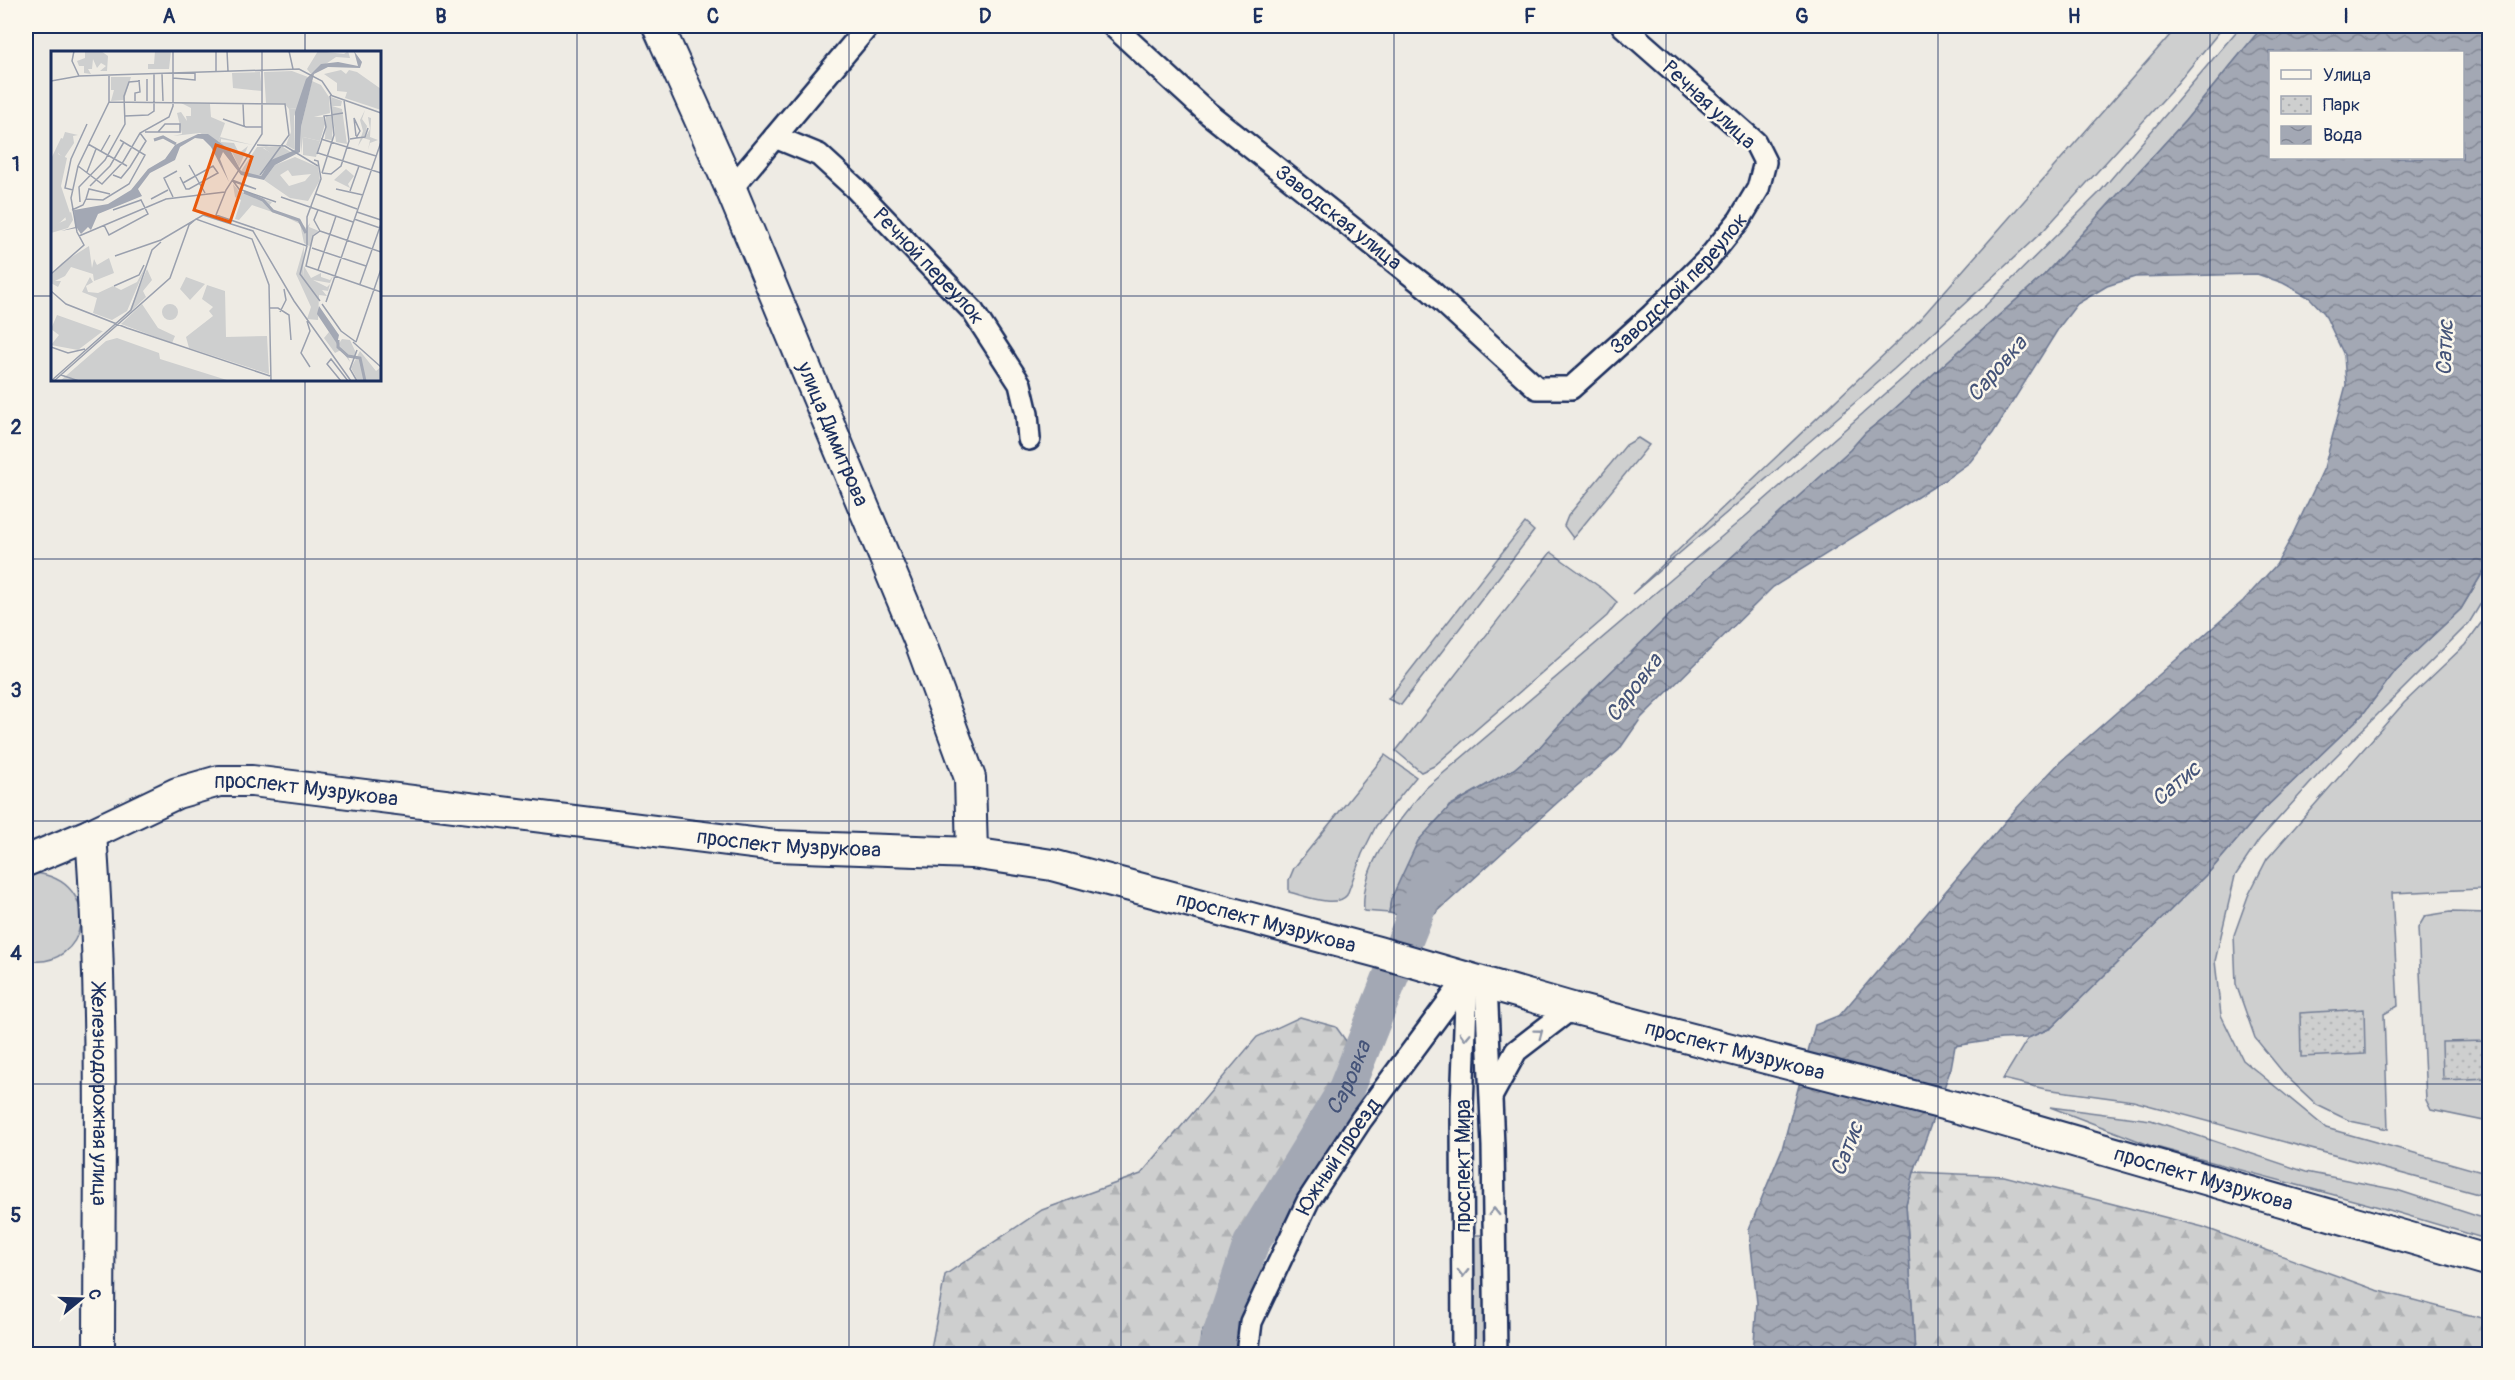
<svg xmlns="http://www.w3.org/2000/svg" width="2515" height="1380" viewBox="0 0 2515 1380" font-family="Pangolin,sans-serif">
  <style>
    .grass { fill: #cecfcf; stroke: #747f96; stroke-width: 1.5 }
    .forest { fill: url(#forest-firs); stroke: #747f96; stroke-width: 1.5 }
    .park { fill: url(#park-dots); stroke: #747f96; stroke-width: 1.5 }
    .water { fill: url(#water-waves); stroke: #6d7892; stroke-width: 1.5; fill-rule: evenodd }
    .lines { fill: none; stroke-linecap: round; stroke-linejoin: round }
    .river { stroke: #a3a8b4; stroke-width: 36 }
    .street-casing { stroke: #1b2f5e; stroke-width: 26 }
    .secondary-casing { stroke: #1b2f5e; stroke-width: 34 }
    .street { stroke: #fbf7ec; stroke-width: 21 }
    .secondary { stroke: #fbf7ec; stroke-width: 30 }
    .oneway { stroke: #8b93a5 }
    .grid { fill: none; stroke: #1b2f5e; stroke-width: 1.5; stroke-opacity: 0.55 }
    .labels { text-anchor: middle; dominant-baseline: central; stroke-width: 5; stroke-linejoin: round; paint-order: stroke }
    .street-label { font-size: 21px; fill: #1b2f5e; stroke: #fbf7ec }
    .water-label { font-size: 22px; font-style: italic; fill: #445378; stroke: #fbf7ec }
    .inset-river { fill: none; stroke: #a3a8b4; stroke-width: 3 }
    .inset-road { fill: none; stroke: #9aa0ae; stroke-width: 1.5 }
    .view { fill: #e8590c; fill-opacity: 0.15; stroke: #e8590c; stroke-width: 3 }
    .inset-edge { fill: none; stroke: #1b2f5e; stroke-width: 3 }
    .neatline { fill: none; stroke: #1b2f5e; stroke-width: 2 }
    .grid-label { font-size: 20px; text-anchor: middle; font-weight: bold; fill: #1b2f5e }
  </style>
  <defs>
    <pattern id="forest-firs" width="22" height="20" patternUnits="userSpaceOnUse" patternTransform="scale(1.5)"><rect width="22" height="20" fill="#cecfcf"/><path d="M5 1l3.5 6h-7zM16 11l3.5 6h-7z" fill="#b0b2b4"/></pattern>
    <pattern id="park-dots" width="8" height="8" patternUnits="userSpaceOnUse" patternTransform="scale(1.5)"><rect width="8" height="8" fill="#cecfcf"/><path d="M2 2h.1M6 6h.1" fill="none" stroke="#b0b2b4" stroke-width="1.8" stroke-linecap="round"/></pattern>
    <pattern id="water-waves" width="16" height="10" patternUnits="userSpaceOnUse" patternTransform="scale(1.5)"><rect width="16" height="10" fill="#a3a8b4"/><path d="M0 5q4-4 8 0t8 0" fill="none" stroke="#848996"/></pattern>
  </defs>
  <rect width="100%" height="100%" fill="#eeebe4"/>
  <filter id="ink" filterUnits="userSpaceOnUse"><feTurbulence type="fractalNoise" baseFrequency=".0167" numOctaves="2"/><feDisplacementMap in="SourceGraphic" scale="12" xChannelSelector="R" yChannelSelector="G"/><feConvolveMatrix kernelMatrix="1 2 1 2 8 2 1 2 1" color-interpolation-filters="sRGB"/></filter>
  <g filter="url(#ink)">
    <g class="grass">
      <path d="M 2178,26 L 2224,26 L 2170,92 L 2044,230 L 1894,369 L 1632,594 L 1914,326 Z"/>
      <path d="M 2241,26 L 2263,26 L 2185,121 L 2044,275 L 1891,412 L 1865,433 L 1850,450 L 1695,590 L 1577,705 L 1539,748 L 1514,769 L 1449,806 L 1391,899 L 1389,913 L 1364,911 C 1360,864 1398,822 1426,788 L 1747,515 L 1982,309 L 2099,193 Z"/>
      <path d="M 1638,438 L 1649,445 L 1573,538 L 1564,526 L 1568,516 L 1626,445 Z"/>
      <path d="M 1525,523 L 1534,531 L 1401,705 L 1388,699 Z"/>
      <path d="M 1551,552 L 1604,590 L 1617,602 L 1607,616 L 1434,766 L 1421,772 L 1396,751 Z"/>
      <path d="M 2489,562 L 2489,590 L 2469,623 L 2327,765 L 2259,840 L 2235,876 L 2215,961 L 2221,1015 L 2243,1060 L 2326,1128 L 2489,1174 L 2489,1197 L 2133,1101 L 2045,1089 L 2003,1079 L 2028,1038 L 2051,1028 L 2211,870 L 2261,812 L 2363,714 L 2396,670 L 2461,609 Z"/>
      <path d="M 2489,612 L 2489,886 L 2480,889 L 2392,893 L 2398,1006 L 2384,1014 L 2388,1129 L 2350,1121 L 2317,1105 L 2286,1076 L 2255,1038 L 2236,984 L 2234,935 L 2248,896 L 2267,859 L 2404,703 L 2465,645 Z"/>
      <path d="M 1385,755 L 1416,777 L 1376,826 L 1362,854 L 1347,895 C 1336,909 1305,896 1289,892 L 1289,880 L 1294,868 Z"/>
      <path d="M 34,873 C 106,880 88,973 26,960 L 26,875 Z"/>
      <path d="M 2450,912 L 2489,913 L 2489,1122 L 2431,1110 L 2426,1100 L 2418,928 L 2425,916 Z"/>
      <path d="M 2050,1107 L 2151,1120 L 2306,1172 L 2397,1190 L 2489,1220 L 2489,1240 L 2379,1207 L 2152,1146 Z"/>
      <path d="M 1474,1235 L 1485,1235 L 1487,1354 L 1475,1354 Z"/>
    </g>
    <g class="forest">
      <path d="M 1300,1017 L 1336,1027 L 1359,1059 L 1201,1334 L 1199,1354 L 930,1354 L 945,1275 L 1042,1210 L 1141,1174 L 1257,1037 Z"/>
      <path d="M 1914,1172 L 2004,1176 L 2203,1227 L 2376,1290 L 2489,1320 L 2489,1354 L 1915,1354 L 1906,1204 Z"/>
    </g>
    <g class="park">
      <path d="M 2364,1009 L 2365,1054 L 2301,1057 L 2300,1013 Z"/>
      <path d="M 2489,1041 L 2489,1078 L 2443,1080 L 2442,1042 Z"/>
    </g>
    <path class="water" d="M 2263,26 L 2489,26 L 2489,562 L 2461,609 L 2396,670 L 2363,714 L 2261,812 L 2211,870 L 2051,1028 L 2028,1038 L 2001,1039 L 1955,1046 L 1951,1068 L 1914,1172 L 1906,1204 L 1915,1354 L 1753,1354 L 1757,1303 L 1749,1229 L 1782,1149 L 1815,1025 L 1840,1015 L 2015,810 L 2060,762 L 2243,601 L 2276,565 L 2290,540 L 2324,468 L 2346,385 L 2344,355 L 2324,313 L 2310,298 L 2283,283 L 2257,274 L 2135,277 L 2107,286 L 2077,304 L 2060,326 L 1993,433 L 1970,462 L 1943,481 L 1773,587 L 1641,718 L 1619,750 L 1558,802 L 1426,922 L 1389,913 L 1391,899 L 1418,841 L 1450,806 L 1514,769 L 1539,748 L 1577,705 L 1695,590 L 1850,450 L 1865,433 L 1891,412 L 2044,275 L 2185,121 ZM 2270,52 L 2462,52 L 2462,158 L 2270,158 Z"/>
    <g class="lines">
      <path class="river" id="s1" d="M 1214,1354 L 1251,1244 L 1346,1089 L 1425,890 L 1437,876"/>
      <defs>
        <g id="street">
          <path id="s2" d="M 1113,26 L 1209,114 L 1430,290 L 1537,388 L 1571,388 L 1652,315 L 1708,259 L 1740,219 L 1758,189 L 1765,162 L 1755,142 L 1623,26"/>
          <path id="s3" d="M 775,137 L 819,155 L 854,187 L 972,310 L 1020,384 L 1027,414 L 1029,439"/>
          <path d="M 731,189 L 868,26"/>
          <path d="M 1486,983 L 1493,1146 L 1496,1354"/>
          <path d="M 1492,1095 L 1516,1051 L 1572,1008"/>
          <path id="s4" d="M 1247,1354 L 1251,1322 L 1308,1201 L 1361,1120 L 1467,977"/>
          <path d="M 1463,1354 L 1462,1106 L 1467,977"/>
        </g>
        <g id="secondary">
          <path id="s5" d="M 658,26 L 731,189 L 922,647 L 970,778 L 972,853"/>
          <path id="s6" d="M 91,834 C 104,1007 99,1181 99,1354"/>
          <path id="s7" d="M 26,861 L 91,834 L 177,793 L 219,781 L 252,781 L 776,846 L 972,853 L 1052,865 L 1378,952 L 1572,1008 L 1959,1108 L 2490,1261"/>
        </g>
      </defs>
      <use href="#street" class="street-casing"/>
      <use href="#secondary" class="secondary-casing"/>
      <use href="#street" class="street"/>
      <use href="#secondary" class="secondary"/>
    </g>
    <defs><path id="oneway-chevron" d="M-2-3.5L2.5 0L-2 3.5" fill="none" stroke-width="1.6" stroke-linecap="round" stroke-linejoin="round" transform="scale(1.5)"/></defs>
    <g class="oneway">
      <use href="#oneway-chevron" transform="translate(1539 1033) rotate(-37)"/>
      <use href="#oneway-chevron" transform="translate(1465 1036) rotate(92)"/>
      <use href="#oneway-chevron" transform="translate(1494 1212) rotate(-91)"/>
      <use href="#oneway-chevron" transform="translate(1463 1273) rotate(90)"/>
    </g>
  </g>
  <path class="grid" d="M 305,26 L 305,52M 577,26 L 577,1354M 849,26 L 849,1354M 1121,26 L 1121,1354M 1394,26 L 1394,1354M 1666,26 L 1666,1354M 1938,26 L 1938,1354M 2210,26 L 2210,1354M 26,296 L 52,296M 380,296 L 2490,296M 305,380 L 305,1354M 26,559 L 2490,559M 26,821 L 2490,821M 26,1084 L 2490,1084"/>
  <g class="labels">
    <g class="street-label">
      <text transform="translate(1709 105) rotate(43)">Речная улица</text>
      <text stroke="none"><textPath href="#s2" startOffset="296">Заводская улица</textPath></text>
      <text stroke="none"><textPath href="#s3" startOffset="204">Речной переулок</textPath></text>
      <text stroke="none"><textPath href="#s2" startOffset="742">Заводской переулок</textPath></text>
      <text stroke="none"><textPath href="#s5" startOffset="444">улица Димитрова</textPath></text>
      <text stroke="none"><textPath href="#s7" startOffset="297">проспект Музрукова</textPath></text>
      <text stroke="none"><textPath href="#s7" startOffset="783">проспект Музрукова</textPath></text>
      <text stroke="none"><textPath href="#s7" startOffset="1269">проспект Музрукова</textPath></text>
      <text stroke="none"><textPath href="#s7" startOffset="1755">проспект Музрукова</textPath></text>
      <text stroke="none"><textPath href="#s6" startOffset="261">Железнодорожная улица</textPath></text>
      <text stroke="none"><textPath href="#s4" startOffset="220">Южный проезд</textPath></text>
      <text transform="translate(1463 1166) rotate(-90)">проспект Мира</text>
      <text stroke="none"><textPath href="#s7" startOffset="2241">проспект Музрукова</textPath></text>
    </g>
    <g class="water-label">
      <text transform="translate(2445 348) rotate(-88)">Сатис</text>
      <text transform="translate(1997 369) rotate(-49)">Саровка</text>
      <text transform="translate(1634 688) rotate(-53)">Саровка</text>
      <text transform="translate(2176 784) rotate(-40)">Сатис</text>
      <text stroke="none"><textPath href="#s1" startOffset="309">Саровка</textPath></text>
      <text transform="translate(1847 1149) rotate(-69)">Сатис</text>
    </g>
  </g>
  <g transform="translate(51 51)">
    <rect width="330" height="330" fill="#eeebe4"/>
    <path d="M 209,21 L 211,40 L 182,37 L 181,22 ZM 169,86 L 202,94 L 170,88 L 170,91 L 183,92 L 188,102 L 197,95 L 188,116 L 181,101 L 167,92 ZM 252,86 L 269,90 L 265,106 L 252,104 ZM 218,95 L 212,97 L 220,102 L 205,121 L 198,116 L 211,96 L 206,96 ZM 244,106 L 267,116 L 269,129 L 257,150 L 239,147 L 213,129 L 224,114 ZM 237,119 L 241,125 L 260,123 L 254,130 L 238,135 L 229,124 Z" fill="#cecfcf" fill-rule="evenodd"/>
    <path d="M 34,0 L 50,0 L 57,5 L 56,20 L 49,20 L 55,15 L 50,12 L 46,17 L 42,8 L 41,18 L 37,18 L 40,23 L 33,22 L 33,15 L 28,15 L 26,10 L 34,7 ZM 104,0 L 120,0 L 118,18 L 97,18 L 97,13 L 103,13 ZM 267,0 L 293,3 L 297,0 L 299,7 L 285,6 L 260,23 L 256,18 ZM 290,19 L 295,23 L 298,19 L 306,21 L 330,38 L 330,59 L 294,47 L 296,41 L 286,40 L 286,32 L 273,23 ZM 60,26 L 80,26 L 73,49 L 60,50 L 63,39 L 60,39 ZM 261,30 L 270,34 L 278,46 L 279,62 L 263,66 L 272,66 L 274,73 L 269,90 L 252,86 L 250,103 L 250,76 ZM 280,46 L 291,50 L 290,55 L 281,55 L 291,58 L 296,93 L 285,91 L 282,66 L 281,89 L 274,88 L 275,65 L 281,63 ZM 130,52 L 159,53 L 160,66 L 174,72 L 167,92 L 149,82 L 122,85 L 131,83 L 126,62 L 130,61 L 136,70 L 135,65 L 140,65 L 140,57 ZM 248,57 L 243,65 L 244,99 L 235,94 L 240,81 L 238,58 ZM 314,59 L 311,68 L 316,75 L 314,87 L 319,78 L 317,66 L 320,67 L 319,86 L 327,89 L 319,92 L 317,99 L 319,89 L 312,87 L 307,95 L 312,80 L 309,69 ZM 14,81 L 27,84 L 22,85 L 23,92 L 13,107 L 7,102 ZM 206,96 L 232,96 L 241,102 L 221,111 L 208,126 L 190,120 ZM 212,96 L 219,102 L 205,120 L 199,116 ZM 182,133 L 188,140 L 221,151 L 217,156 L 221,159 L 246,168 L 255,177 L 259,172 L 258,176 L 268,180 L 262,184 L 260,196 L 253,192 L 249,173 L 233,165 L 201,154 L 188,169 L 184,168 L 190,149 L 184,146 ZM 20,161 L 22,169 L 17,177 L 0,182 L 3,174 L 15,169 L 14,165 ZM 38,195 L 41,217 L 43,208 L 46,214 L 58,207 L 63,222 L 43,230 L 42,223 L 20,216 L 14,225 L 4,230 L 10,230 L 7,236 L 0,232 L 0,224 L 11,212 ZM 253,195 L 252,226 L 253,215 L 260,227 L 270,222 L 270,226 L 279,229 L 282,225 L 279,232 L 262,229 L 276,236 L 279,233 L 277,240 L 271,239 L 276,245 L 268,244 L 267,269 L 256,268 L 260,256 L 245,223 ZM 96,213 L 76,260 L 61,269 L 42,262 L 46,247 L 31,241 L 39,226 L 42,231 L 35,235 L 37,241 L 47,242 L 62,235 L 70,239 L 86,231 ZM 96,218 L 101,229 L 92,240 L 95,246 L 77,263 ZM 135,226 L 154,233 L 139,249 L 129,238 ZM 156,234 L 174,240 L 175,286 L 216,285 L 218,323 L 138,297 L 135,286 L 162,265 L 158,260 L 162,256 L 151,248 ZM111 261a8 8 0 1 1 16 0a8 8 0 1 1-16 0ZM 91,253 L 107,277 L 124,285 L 121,292 L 70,273 ZM 6,264 L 51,280 L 52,280 L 27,299 L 0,294 L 8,284 L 0,278 ZM 278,281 L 287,294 L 291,288 L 299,289 L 305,302 L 302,307 L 297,305 L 299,311 L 290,299 L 284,302 L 273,287 ZM 66,287 L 108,302 L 109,308 L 179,330 L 9,330 L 55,290 ZM 309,300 L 325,320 L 330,316 L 330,330 L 307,330 L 300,317 Z" fill="#cecfcf" fill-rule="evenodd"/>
    <path d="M 241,20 L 257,26 L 248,57 L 238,58 L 233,52 L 215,52 L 213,21 ZM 10,87 L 13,88 L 7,103 L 16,107 L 10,135 L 19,162 L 0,180 L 0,108 ZM 295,118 L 303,125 L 297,133 L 299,137 L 283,129 Z" fill="#cecfcf"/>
    <path d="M 303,0 L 311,11 L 309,17 L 277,16 L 263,23 L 250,76 L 249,101 L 224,114 L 213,129 L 190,124 L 172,101 L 169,108 L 178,131 L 160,96 L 152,88 L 144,87 L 129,96 L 124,109 L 99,122 L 87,138 L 91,145 L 47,163 L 40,179 L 37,176 L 30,183 L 26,177 L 10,180 L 24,176 L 23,159 L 57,153 L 80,139 L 97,118 L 114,108 L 124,94 L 147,83 L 157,83 L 179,99 L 190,120 L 210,125 L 220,109 L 244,99 L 244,61 L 255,28 L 270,13 L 287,11 L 307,15 ZM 268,255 L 288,284 L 286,293 L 266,263 Z" fill="#a3a8b4"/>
    <path class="inset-river" d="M 103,89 L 112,86 L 125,93M 193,141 L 212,149 L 222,160 L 248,169 L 255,182M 287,289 L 287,296 L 297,305 L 309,307 L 314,330"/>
    <path class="inset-road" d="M 23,0 L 21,10 L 28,25M 165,0 L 165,20M 176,0 L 177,20M 211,0 L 211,19M 238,0 L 242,18M 211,19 L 211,83 L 175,139 L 165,164 L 256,195 L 249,223 L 269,250M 111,23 L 112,50M 122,27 L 144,29 L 144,21M 96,28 L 96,50M 0,30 L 28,25 L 248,18 L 271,30 L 281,45M 279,44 L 330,62M 84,50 L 84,42 L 89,41 L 88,29M 58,51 L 234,53 L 238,84 L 209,124M 192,53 L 193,75M 74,65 L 97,64 L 103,60 L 103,23M 172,68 L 195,76 L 211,76M 94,81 L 129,81 L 129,73 L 114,73 L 107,81M 305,87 L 314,86 L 317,77M 270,88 L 325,105M 299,88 L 305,87 L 309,80 L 303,67 L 305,85M 37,93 L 76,115M 206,94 L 234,95 L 267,115M 50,100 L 59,84M 267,102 L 330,122M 266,103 L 275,76 L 273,65 L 292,62M 138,114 L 154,142M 27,115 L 51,133 L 72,111 L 89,82 L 118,66 L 122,55 L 122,0M 36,121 L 45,98M 271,122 L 280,123 L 290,115 L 298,90 L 293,49M 271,122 L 283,84 L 279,45M 62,124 L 70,127 L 79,116 L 95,90 L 89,82M 129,126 L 135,138 L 138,138 L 167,122 L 162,115 L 132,132M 181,130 L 205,138 L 181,129M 182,130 L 188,138 L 225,151M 39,135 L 59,115 L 73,91M 285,138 L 312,144M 22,139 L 14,137 L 20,108 L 36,73M 299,140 L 308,115M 265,143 L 306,158M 122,146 L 113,127 L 126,120M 230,146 L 302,171M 35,148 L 38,138 L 59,143M 100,148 L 117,139M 29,151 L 28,136 L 54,109 L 74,73 L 73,45 L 78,31 L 89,30M 21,159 L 32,154 L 35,148 L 52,149 L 78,133 L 94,104 L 69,89M 267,159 L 263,169 L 269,180M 306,161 L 330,169M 303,168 L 329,177M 53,174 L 58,184 L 97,163 L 90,149 L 62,159M 269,180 L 262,185 L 255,215 L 330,241M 269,180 L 330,201M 28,185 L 115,148 L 174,141M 256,194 L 256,166 L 270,128 L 267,110 L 263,109M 261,197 L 315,215M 64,205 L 110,189 L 152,164 L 202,180 L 243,250 L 300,330M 267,219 L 285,165M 0,223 L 33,194 L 26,181 L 20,147 L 27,115 L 58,51 L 58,25M 309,233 L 330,173M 63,235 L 88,224 L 93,214M 0,240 L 15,253 L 76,277 L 219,325M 275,251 L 330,91M 271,253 L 290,280 L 305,291M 218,257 L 227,257 L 238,264 L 240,289M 229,261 L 235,249 L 233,238M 256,270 L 259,280 L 250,302 L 259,316M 302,291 L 330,316M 305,291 L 330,218M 0,296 L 17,302 L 34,298M 10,324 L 28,330M 0,330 L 80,259 L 101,199 L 110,191M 3,330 L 119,227 L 138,174 L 145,168 L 201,188 L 218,234 L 220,330M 290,330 L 276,313 L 280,308 L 297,330M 306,330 L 299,318 L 306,299"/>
    <path class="view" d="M 165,94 L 201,106 L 179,171 L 143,159 Z"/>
    <rect width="330" height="330" class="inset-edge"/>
  </g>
  <rect width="2515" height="1380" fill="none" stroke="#fbf7ec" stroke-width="66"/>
  <rect x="2269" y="51" width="195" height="108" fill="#fbf7ec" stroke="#a1a7b3" stroke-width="1.5"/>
  <rect x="2281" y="70" width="30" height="9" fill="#fbf7ec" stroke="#a1a7b3" stroke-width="1.5"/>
  <text x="2323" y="81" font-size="18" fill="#1b2f5e">Улица</text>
  <rect x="2281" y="96" width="30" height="18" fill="url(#park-dots)" stroke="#a1a7b3" stroke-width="1.5"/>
  <text x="2323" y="111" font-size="18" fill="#1b2f5e">Парк</text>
  <rect x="2281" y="126" width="30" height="18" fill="url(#water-waves)" stroke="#a1a7b3" stroke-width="1.5"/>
  <text x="2323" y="141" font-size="18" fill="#1b2f5e">Вода</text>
  <g transform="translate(81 1299) rotate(71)" stroke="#fbf7ec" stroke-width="4.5" paint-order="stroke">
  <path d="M0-4.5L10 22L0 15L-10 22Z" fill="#1b2f5e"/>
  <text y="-9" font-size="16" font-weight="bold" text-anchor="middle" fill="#1b2f5e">С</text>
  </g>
  <rect x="33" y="33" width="2449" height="1314" class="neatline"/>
  <g class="grid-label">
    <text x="169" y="23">A</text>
    <text x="441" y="23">B</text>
    <text x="713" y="23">C</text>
    <text x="985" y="23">D</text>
    <text x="1258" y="23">E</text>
    <text x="1530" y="23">F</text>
    <text x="1802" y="23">G</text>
    <text x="2074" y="23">H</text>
    <text x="2346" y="23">I</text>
    <text x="16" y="171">1</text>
    <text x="16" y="434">2</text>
    <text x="16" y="697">3</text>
    <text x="16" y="960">4</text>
    <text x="16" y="1222">5</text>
  </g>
</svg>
